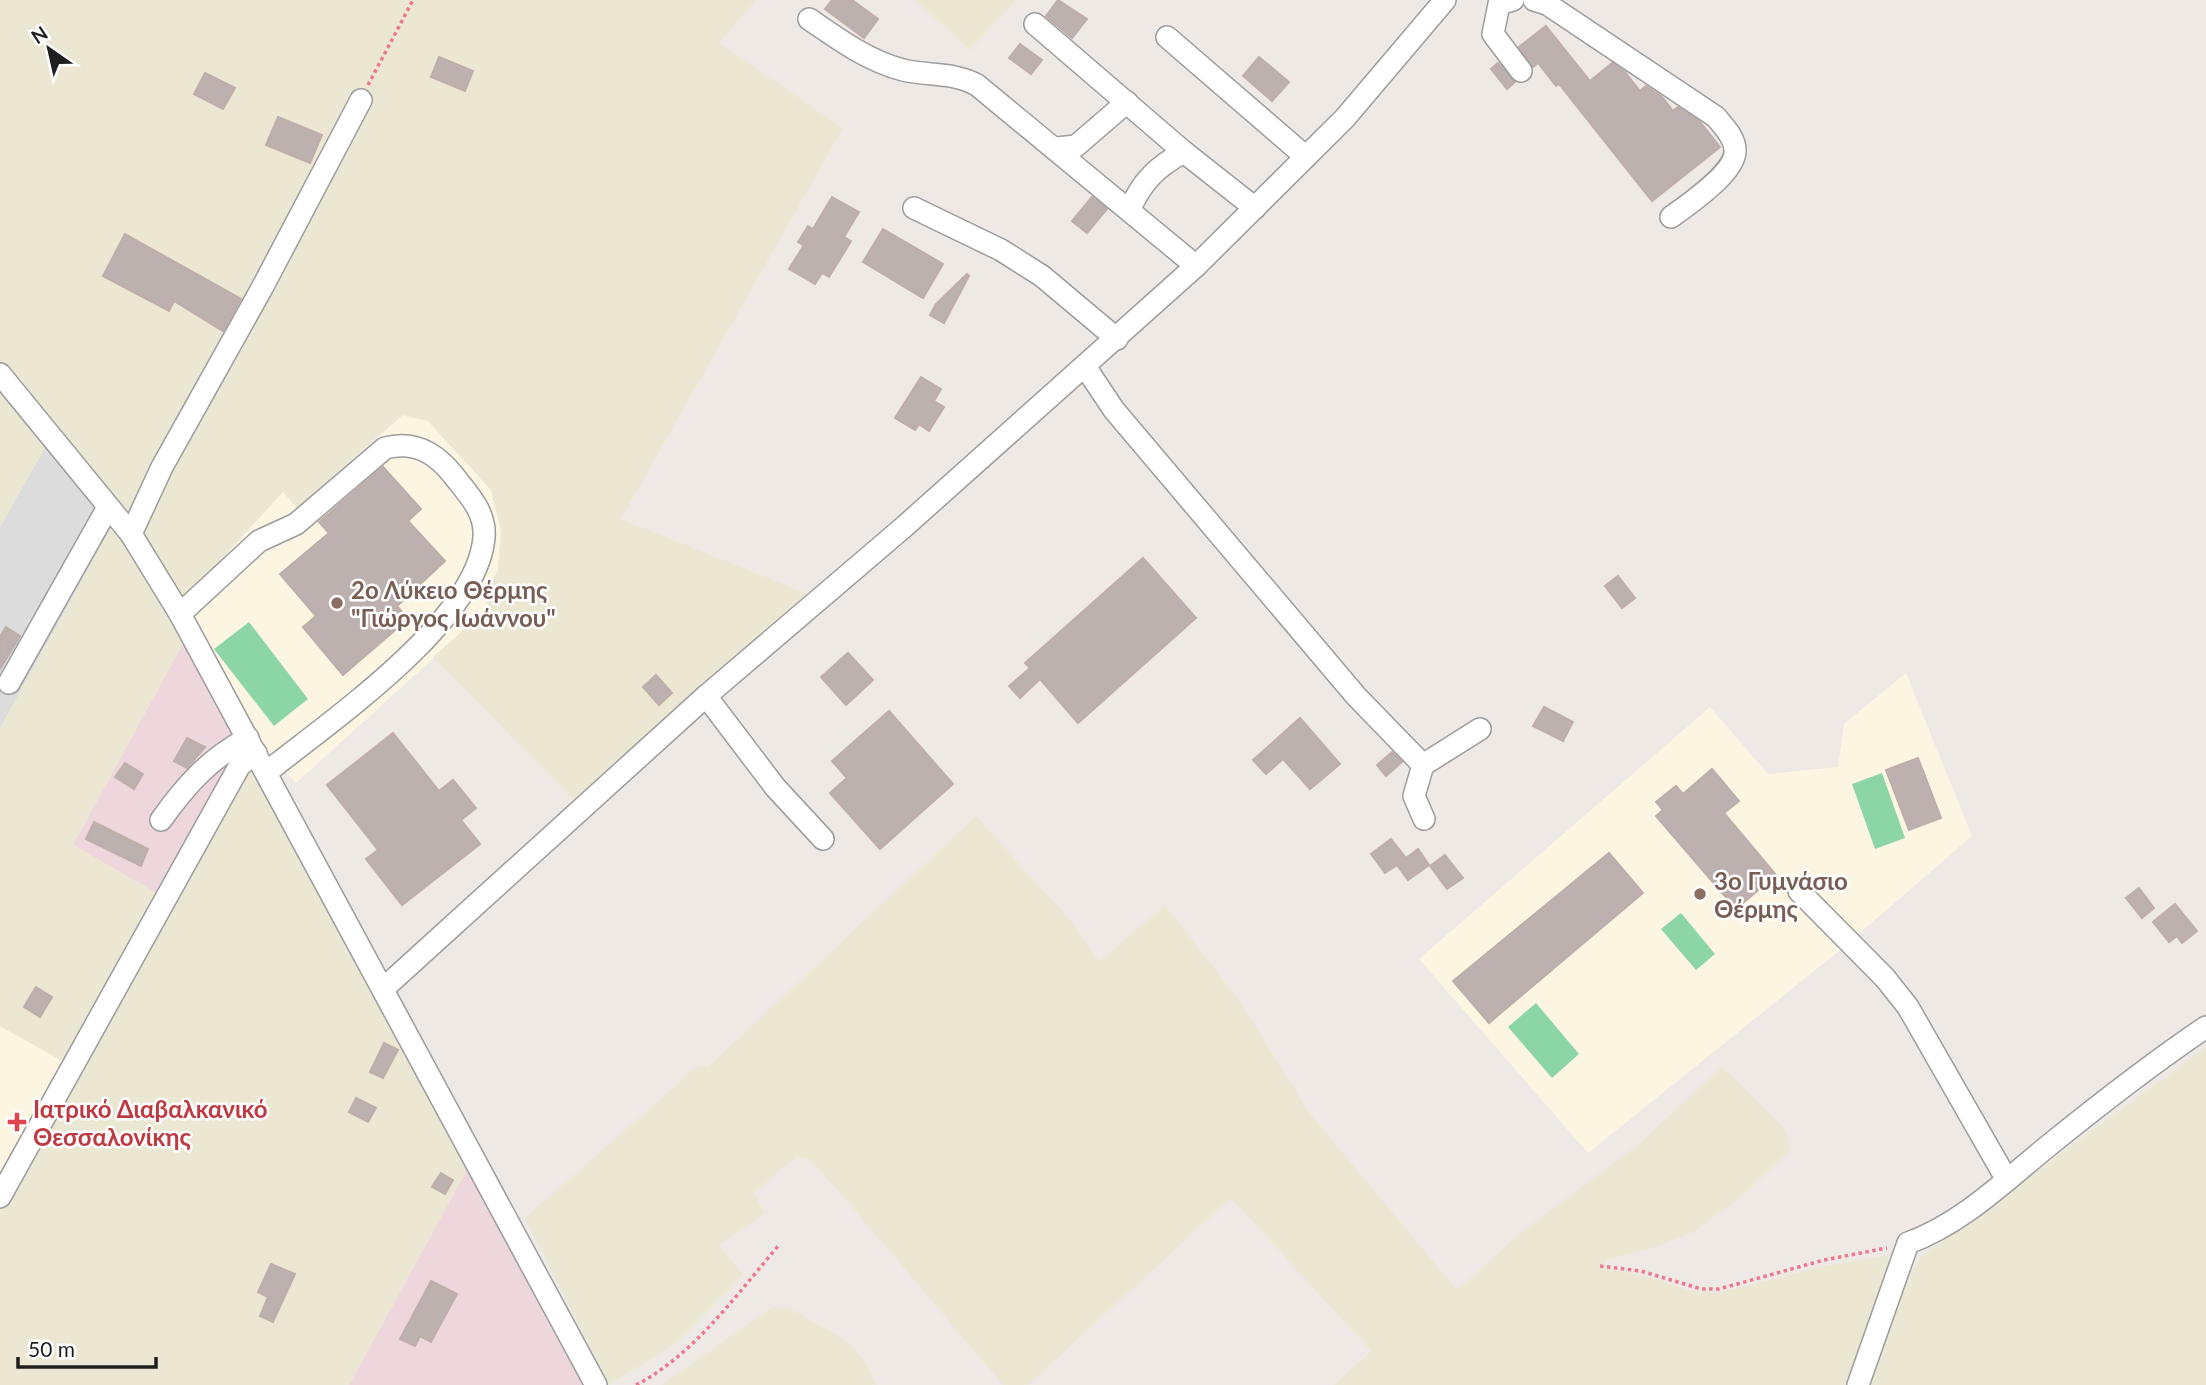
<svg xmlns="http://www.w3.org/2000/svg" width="2206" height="1385" viewBox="0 0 2206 1385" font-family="Lato,sans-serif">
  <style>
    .residential { fill: #dddcdc }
    .commercial { fill: #eed7dc }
    .education { fill: #fcf5e2 }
    .farmland { fill: #ebe7d3 }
    .pitch { fill: #8cd6a5 }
    .building { fill: #bcb1af; stroke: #bfadaa; stroke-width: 2 }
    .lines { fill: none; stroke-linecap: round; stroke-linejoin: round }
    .minor-casing { stroke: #9c9c9c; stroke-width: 24 }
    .path { stroke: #ec798d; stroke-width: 3.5; stroke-dasharray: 3.5 3.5; stroke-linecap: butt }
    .minor { stroke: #fff; stroke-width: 21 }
    .education-dot { fill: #8d6e63; stroke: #fff; stroke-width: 2.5 }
    .health-dot { fill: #e0444e; stroke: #fff; stroke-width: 2.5 }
    .labels { text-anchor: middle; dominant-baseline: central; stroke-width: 5; stroke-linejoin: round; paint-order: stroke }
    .education-label { font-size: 24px; font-weight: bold; fill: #785e54; stroke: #fff; text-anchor: start }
    .health-label { font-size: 24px; font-weight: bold; fill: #be3a42; stroke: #fff; text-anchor: start }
  </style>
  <rect width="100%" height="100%" fill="#efe9e6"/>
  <path class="residential" d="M 46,446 L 112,526 L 0,728 L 0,527 Z"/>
  <g class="commercial">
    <path d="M 186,638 L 244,747 L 162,896 L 73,845 Z"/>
    <path d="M 469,1166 L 585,1385 L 349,1385 Z"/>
  </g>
  <g class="education">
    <path d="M 403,415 L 428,421 L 491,490 L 501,530 L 498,570 L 483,598 L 490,607 L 296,783 L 263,746 L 185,599 L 283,491 L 297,508 Z"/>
    <path d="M 1906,673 L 1972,836 L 1839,951 L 1588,1153 L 1419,959 L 1710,707 L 1768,774 L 1838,767 L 1844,724 Z"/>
    <path d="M 0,1026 L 66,1063 L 0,1183 Z"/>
  </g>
  <g class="farmland">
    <path d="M 0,0 L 756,0 L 719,43 L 843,128 L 621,519 L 811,595 L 580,806 L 433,657 L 490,607 L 483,599 L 498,570 L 501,530 L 491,490 L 428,421 L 402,415 L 297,508 L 283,492 L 185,599 L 141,530 L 99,487 L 0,359 Z"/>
    <path d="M 915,0 L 1016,0 L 970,50 Z"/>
    <path d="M 0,388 L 46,446 L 0,527 Z"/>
    <path d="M 112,526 L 125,541 L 186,638 L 73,845 L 162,896 L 66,1063 L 0,1026 L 0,728 Z"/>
    <path d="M 256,765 L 469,1166 L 349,1385 L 0,1385 L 0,1207 L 242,769 Z"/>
    <path d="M 976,816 L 1071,921 L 1099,962 L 1165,905 L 1240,1001 L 1308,1111 L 1457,1290 L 1528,1227 L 1639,1144 L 1722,1067 L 1786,1130 L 1791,1150 L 1740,1198 L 1693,1232 L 1655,1247 L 1606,1260 L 1604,1268 L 1651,1277 L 1690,1291 L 1718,1293 L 1825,1266 L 1888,1255 L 1890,1263 L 1850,1385 L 1334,1385 L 1371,1351 L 1231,1198 L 1028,1385 L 1003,1385 L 836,1188 L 810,1160 L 797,1156 L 754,1193 L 765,1213 L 719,1245 L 743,1275 L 679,1341 L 609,1385 L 525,1218 L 699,1065 L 708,1067 Z"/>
    <path d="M 2206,1047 L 2206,1385 L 1867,1385 L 1894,1308 L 1919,1258 Z"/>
    <path d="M 772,1307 L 789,1308 L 846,1340 L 865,1361 L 877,1385 L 662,1385 Z"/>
  </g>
  <g class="pitch">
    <path d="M 249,622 L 308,699 L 274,726 L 214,649 Z"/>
    <path d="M 1882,773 L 1905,838 L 1875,849 L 1852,784 Z"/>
    <path d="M 1681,913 L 1715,954 L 1696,970 L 1661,929 Z"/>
    <path d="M 1536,1003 L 1579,1054 L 1552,1078 L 1508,1027 Z"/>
  </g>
  <g class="building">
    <path d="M 832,0 L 852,0 L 878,19 L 864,38 L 825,9 Z"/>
    <path d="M 1058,0 L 1087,19 L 1072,38 L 1046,16 Z"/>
    <path d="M 1546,26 L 1590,81 L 1612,63 L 1625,72 L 1640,91 L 1646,86 L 1662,97 L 1673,111 L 1678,107 L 1700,122 L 1720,147 L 1652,201 L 1559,84 L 1556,86 L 1538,63 L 1533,67 L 1519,47 Z"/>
    <path d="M 1020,44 L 1042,60 L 1031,74 L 1009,58 Z"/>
    <path d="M 439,57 L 473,71 L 465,91 L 431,77 Z"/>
    <path d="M 1259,57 L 1289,82 L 1272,101 L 1243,76 Z"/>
    <path d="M 1498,63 L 1515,82 L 1507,89 L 1491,69 Z"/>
    <path d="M 205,73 L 235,88 L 223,109 L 194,94 Z"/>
    <path d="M 278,117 L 322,135 L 310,163 L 266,145 Z"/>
    <path d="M 832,197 L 859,212 L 844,237 L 851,241 L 829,277 L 822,273 L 815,284 L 789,269 L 804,245 L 798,242 L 808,226 L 813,229 Z"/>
    <path d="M 1092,197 L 1107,209 L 1087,233 L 1072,221 Z"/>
    <path d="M 883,229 L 943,264 L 923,298 L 863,262 Z"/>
    <path d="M 125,234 L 241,299 L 223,331 L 174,301 L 169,311 L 103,276 Z"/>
    <path d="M 967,274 L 969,276 L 944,323 L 930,315 L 936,304 Z"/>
    <path d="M 921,377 L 941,389 L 934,401 L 944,407 L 929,431 L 919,424 L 915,430 L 895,418 Z"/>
    <path d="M 383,467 L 421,509 L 408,521 L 445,561 L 397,606 L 408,619 L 343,675 L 303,627 L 316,616 L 280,574 L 329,533 L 319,522 Z"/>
    <path d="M 1143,558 L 1196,618 L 1078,723 L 1040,679 L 1020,698 L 1009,686 L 1030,668 L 1025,663 Z"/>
    <path d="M 1618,576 L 1635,598 L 1622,608 L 1605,586 Z"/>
    <path d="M 6,627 L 20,636 L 0,669 L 0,637 Z"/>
    <path d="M 848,653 L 873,680 L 846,705 L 821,677 Z"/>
    <path d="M 656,675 L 672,693 L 659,705 L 643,687 Z"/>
    <path d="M 1544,707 L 1573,722 L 1563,741 L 1533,726 Z"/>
    <path d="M 889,711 L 953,784 L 880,849 L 830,793 L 847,778 L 832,761 Z"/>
    <path d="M 1300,718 L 1340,764 L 1310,789 L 1283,759 L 1266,774 L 1253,760 Z"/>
    <path d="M 393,733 L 439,791 L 453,780 L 476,808 L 461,820 L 480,844 L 402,905 L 366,859 L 378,850 L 327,785 Z"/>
    <path d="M 187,738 L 205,747 L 187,768 L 174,761 Z"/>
    <path d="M 1392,752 L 1402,762 L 1386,776 L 1377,765 Z"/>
    <path d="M 1918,758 L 1941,818 L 1909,830 L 1886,770 Z"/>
    <path d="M 125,763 L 143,774 L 134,789 L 115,777 Z"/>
    <path d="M 1712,769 L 1739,801 L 1724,813 L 1776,875 L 1736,909 L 1656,816 L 1663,810 L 1656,802 L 1676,786 L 1683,794 Z"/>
    <path d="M 94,822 L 148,849 L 141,866 L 86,839 Z"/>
    <path d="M 1391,839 L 1406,858 L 1418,849 L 1429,865 L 1408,880 L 1397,865 L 1385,873 L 1371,854 Z"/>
    <path d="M 1609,853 L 1643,893 L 1489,1023 L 1453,981 Z"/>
    <path d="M 1445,855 L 1463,878 L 1447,889 L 1430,866 Z"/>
    <path d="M 2139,888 L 2154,908 L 2142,918 L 2126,898 Z"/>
    <path d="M 2175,904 L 2197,931 L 2182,943 L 2177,936 L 2169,942 L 2153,922 Z"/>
    <path d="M 36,987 L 52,997 L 40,1017 L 24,1007 Z"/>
    <path d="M 384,1043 L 398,1050 L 383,1078 L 370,1072 Z"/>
    <path d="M 356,1098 L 376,1108 L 368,1122 L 349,1112 Z"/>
    <path d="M 441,1173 L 453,1180 L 445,1194 L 432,1187 Z"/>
    <path d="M 271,1264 L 295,1274 L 273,1322 L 260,1316 L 268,1297 L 258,1292 Z"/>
    <path d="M 431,1281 L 457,1294 L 431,1342 L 420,1336 L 415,1346 L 400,1339 Z"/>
  </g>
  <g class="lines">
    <defs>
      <g id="minor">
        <path d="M 1513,0 L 1499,4 L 1493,34 L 1521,71"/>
        <path d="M 1534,0 L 1547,4 L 1716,117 C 1723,126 1735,137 1735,150 C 1737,171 1688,205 1671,217"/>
        <path d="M 809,19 C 838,39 868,61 903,70 C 928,76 954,72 977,85 L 1196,266"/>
        <path d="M 1035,24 L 1184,152 L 1255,208"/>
        <path d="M 1167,37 L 1306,157"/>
        <path d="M 1057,148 L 1076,146 L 1127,102"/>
        <path d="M 914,208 L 1001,250 L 1042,276 L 1117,339"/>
        <path d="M 1130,209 C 1142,181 1158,166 1184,152"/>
        <path d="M 1086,368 L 1114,410 L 1356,696 L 1423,765"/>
        <path d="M 0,374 L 131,534 L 180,614 L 596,1385"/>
        <path d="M 131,534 L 162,467 L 262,288 L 361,100"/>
        <path d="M 180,614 L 259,541 L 296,524 L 385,448 C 415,440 436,453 454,476 C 468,494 486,512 484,537 C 478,621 329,722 267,772"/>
        <path d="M 9,683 L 107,509"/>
        <path d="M 706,696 L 775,787 L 823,839"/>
        <path d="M 1424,819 L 1414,796 L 1423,765 L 1480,729"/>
        <path d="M 161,820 C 186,785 209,759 248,738"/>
        <path d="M 1799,891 L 1885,978 L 1908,1007 L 2007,1180"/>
        <path d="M 383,989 L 706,696 L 905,526 L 1196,266 L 1345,118 L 1445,0"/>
        <path d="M 0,1197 L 240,765 L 256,753"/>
        <path d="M 1858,1385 L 1908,1243 C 1961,1224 2005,1181 2048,1146 C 2100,1104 2151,1064 2206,1027"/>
      </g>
    </defs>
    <use href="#minor" class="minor-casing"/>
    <g class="path">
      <path d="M 368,85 L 413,0"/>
      <path d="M 1600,1266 L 1641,1271 L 1701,1289 L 1719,1289 L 1824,1260 L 1887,1248"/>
      <path d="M 636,1385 C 694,1355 737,1294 779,1245"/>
    </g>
    <use href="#minor" class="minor"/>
  </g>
  <g class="education-dot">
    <circle cx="337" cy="603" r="7"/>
    <circle cx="1700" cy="894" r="7"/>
  </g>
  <path class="health-dot" d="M13.5 1111.5h7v7h7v7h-7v7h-7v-7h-7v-7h7z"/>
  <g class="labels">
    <g class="education-label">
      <text x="351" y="589">2ο Λύκειο Θέρμης<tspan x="351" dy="28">"Γιώργος Ιωάννου"</tspan></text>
      <text x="1714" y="880">3ο Γυμνάσιο<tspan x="1714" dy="28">Θέρμης</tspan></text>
    </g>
    <g class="health-label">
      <text x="33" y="1108">Ιατρικό Διαβαλκανικό<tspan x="33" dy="28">Θεσσαλονίκης</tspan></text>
    </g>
  </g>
  <g transform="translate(49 49) rotate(326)" stroke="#ffffff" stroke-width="5" paint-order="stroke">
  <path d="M0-5L12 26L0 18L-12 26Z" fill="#1f1f1f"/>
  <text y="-10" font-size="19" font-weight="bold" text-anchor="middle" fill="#1f1f1f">N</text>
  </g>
  <path d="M18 1357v10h138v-10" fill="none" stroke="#1f1f1f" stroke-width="3.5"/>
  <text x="28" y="1357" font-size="21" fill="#1f1f1f" stroke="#ffffff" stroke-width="5" paint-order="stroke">50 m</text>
</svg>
